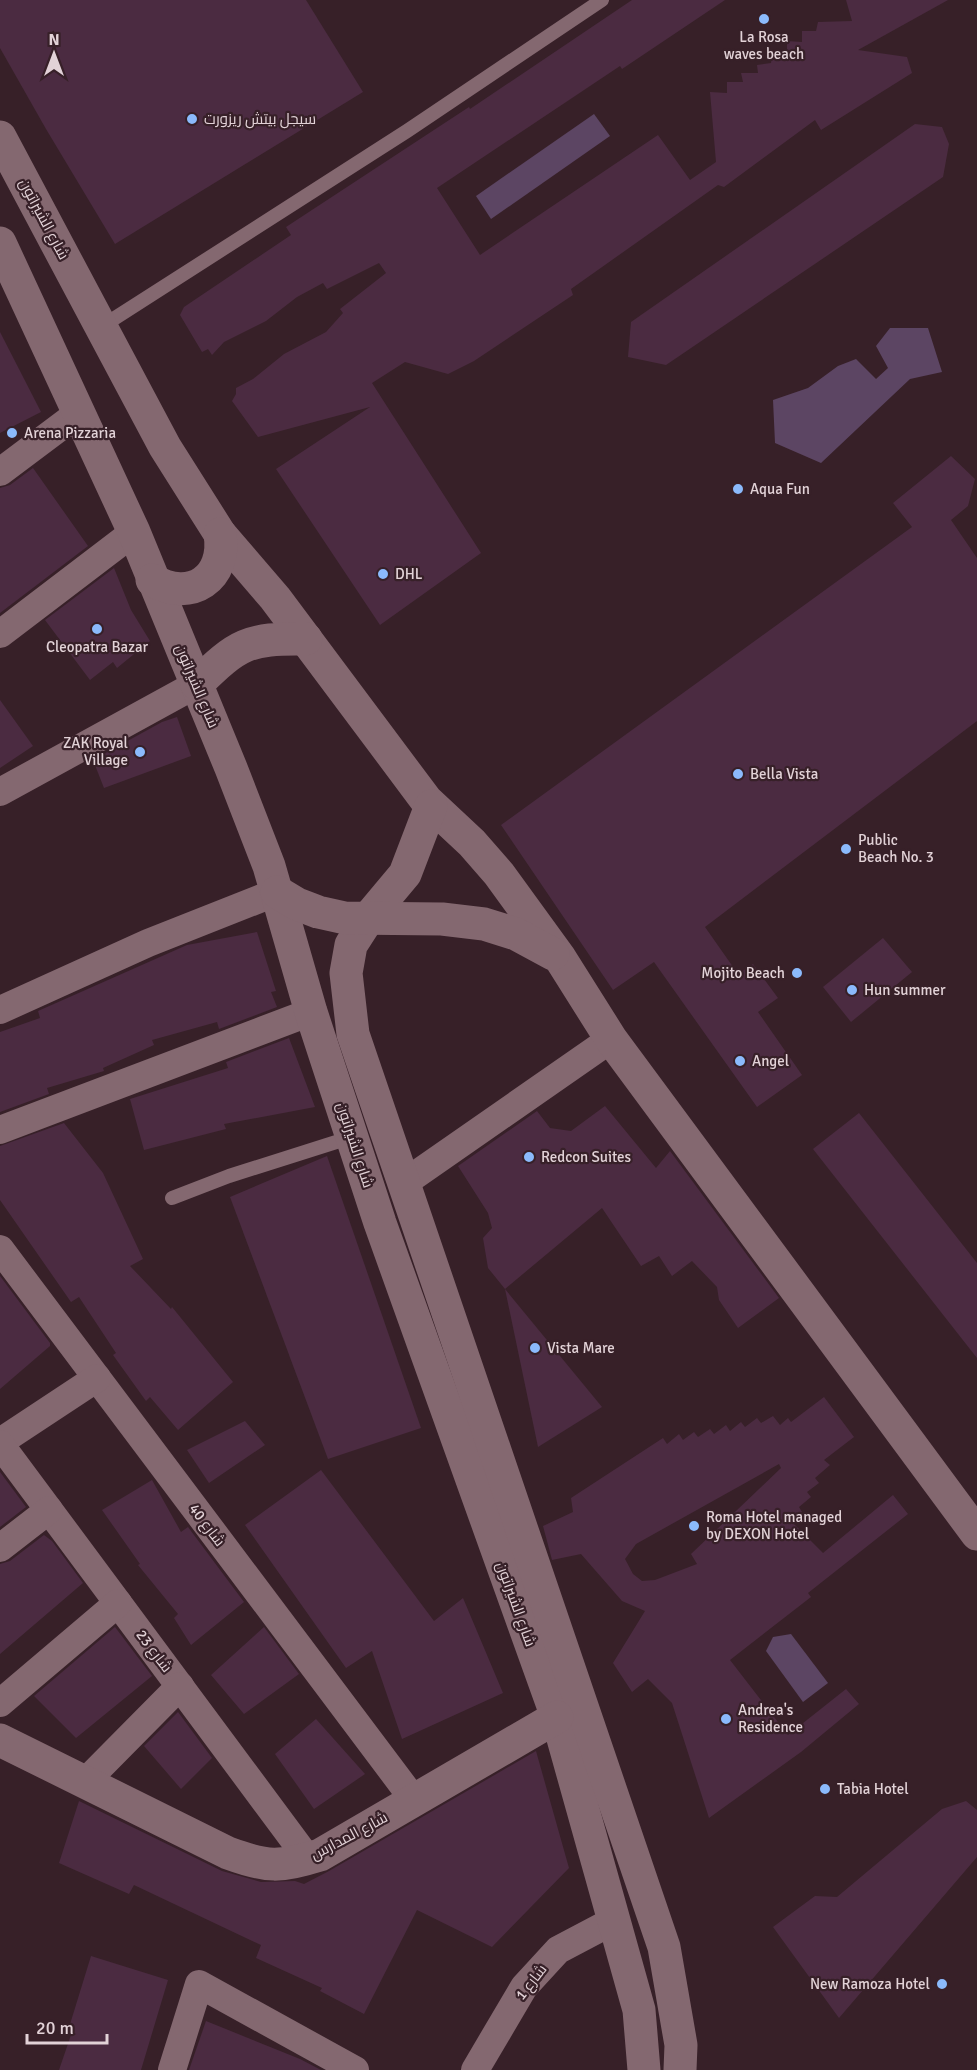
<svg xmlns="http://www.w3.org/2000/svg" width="977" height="2070" viewBox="0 0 977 2070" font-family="Signika,Cairo,sans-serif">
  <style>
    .water { fill: #5c4563 }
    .building { fill: #4b2b41; fill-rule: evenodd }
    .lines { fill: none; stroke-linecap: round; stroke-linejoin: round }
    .lane { stroke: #846870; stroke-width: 14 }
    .street { stroke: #846870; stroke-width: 28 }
    .secondary { stroke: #846870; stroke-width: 33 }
    .poi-dot { fill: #8bbafc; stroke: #372028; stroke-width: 2 }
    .labels { text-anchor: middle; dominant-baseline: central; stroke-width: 4.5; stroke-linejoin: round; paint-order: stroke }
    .poi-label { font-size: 15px; fill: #e2d2d7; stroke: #372028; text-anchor: start }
    .street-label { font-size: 15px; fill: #e2d2d7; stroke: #372028 }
  </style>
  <rect width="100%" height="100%" fill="#372028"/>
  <g class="water">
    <path d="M 594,114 L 610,136 L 491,219 L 476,196 Z"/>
    <path d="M 890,328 L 928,328 L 942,372 L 910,379 L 821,463 L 775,443 L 773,400 L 808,388 L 838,366 L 856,359 L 876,379 L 888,368 L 876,346 Z"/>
    <path d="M 791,1634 L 828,1683 L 803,1702 L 766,1651 L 773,1637 Z"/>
  </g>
  <g class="building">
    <path d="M 0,0 L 306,0 L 363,92 L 115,244 L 46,129 L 0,48 Z"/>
    <path d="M 632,0 L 725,0 L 622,69 L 620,66 L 437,188 L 480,255 L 658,135 L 690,180 L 716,162 L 710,92 L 727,93 L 727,82 L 743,82 L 741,73 L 758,73 L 757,65 L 771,63 L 772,53 L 787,52 L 787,41 L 802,42 L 802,31 L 816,31 L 818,22 L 852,21 L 846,0 L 948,0 L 858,50 L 907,57 L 912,73 L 821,130 L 815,120 L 724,187 L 718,185 L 571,289 L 573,295 L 474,361 L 448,374 L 405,362 L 372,383 L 481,553 L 380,625 L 276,469 L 370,407 L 258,437 L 232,401 L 236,394 L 236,388 L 253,379 L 284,354 L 326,332 L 343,313 L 340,309 L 386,273 L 379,263 L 327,289 L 323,283 L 297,297 L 266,321 L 224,342 L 212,355 L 208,349 L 202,352 L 180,315 L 184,307 L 291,235 L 286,227 L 469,107 L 470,109 Z"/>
    <path d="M 915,124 L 942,127 L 949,144 L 943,177 L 666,365 L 628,357 L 631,322 Z"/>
    <path d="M 0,332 L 41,412 L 0,433 Z"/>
    <path d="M 951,456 L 975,479 L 968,506 L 951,520 L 977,558 L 977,721 L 705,927 L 738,974 L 753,964 L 778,998 L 758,1012 L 802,1075 L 757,1107 L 654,962 L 613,990 L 501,825 L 912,527 L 893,503 Z"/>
    <path d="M 33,468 L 88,546 L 0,613 L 0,488 L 10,485 Z"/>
    <path d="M 114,568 L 131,610 L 150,641 L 117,668 L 113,662 L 90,680 L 45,620 Z"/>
    <path d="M 0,700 L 33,746 L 0,768 Z"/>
    <path d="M 177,717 L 191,756 L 104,788 L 93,760 L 162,722 Z"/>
    <path d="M 257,932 L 276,991 L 271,992 L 277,1007 L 219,1029 L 217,1022 L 152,1040 L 154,1045 L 103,1068 L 104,1071 L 47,1088 L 49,1094 L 0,1112 L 0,1032 L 40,1018 L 38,1011 L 187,945 Z"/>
    <path d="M 883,938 L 912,972 L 851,1022 L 823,987 Z"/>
    <path d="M 289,1038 L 315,1107 L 224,1124 L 226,1129 L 144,1150 L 130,1099 L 228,1068 L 226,1062 Z"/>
    <path d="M 605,1106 L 656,1168 L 670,1151 L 779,1298 L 738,1328 L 719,1300 L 717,1287 L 692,1261 L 672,1276 L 659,1256 L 641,1266 L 602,1208 L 505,1289 L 488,1268 L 483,1238 L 492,1228 L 488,1213 L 458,1166 L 537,1111 L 550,1128 L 571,1131 Z"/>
    <path d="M 859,1113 L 977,1263 L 977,1358 L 813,1149 Z"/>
    <path d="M 64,1123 L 103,1173 L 143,1259 L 130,1266 L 171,1309 L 172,1307 L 233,1382 L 178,1430 L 150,1397 L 146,1401 L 113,1355 L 116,1353 L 79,1297 L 71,1302 L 0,1200 L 0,1146 Z"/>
    <path d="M 327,1156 L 421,1428 L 328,1459 L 230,1197 Z"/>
    <path d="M 0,1276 L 50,1343 L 50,1346 L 0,1389 Z"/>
    <path d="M 505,1289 L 602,1407 L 538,1447 Z"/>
    <path d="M 824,1397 L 854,1437 L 824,1460 L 830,1465 L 815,1478 L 819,1483 L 807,1492 L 811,1497 L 799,1507 L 802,1512 L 791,1521 L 823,1553 L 893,1495 L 908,1514 L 808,1593 L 811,1597 L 730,1660 L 788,1735 L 846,1689 L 859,1704 L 801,1752 L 709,1818 L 672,1703 L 648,1679 L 632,1692 L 613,1663 L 645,1611 L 622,1601 L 581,1554 L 552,1560 L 543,1526 L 573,1512 L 571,1498 L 663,1438 L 667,1444 L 679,1434 L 683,1440 L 694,1432 L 698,1437 L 710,1429 L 714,1434 L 726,1425 L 730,1431 L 741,1422 L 745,1427 L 757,1418 L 761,1423 L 773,1416 L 780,1425 L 788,1418 L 791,1422 ZM 779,1464 L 781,1468 L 691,1554 L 697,1564 L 655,1580 L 642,1581 L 633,1574 L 625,1559 L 636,1544 Z"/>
    <path d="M 245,1421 L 265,1445 L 209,1483 L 187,1450 Z"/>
    <path d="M 321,1470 L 434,1621 L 463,1598 L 503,1693 L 402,1739 L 372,1651 L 346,1668 L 245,1525 Z"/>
    <path d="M 0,1472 L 26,1507 L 0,1527 Z"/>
    <path d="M 152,1480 L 181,1532 L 188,1527 L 244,1602 L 191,1645 L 174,1618 L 178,1614 L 138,1565 L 140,1564 L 102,1510 Z"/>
    <path d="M 44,1535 L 52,1541 L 83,1583 L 0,1654 L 0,1564 L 10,1561 Z"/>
    <path d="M 115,1627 L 152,1676 L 76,1738 L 34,1696 Z"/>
    <path d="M 264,1627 L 299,1674 L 244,1714 L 211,1675 Z"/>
    <path d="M 178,1712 L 212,1758 L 181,1789 L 144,1746 Z"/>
    <path d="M 316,1719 L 365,1774 L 314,1809 L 275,1754 Z"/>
    <path d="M 536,1751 L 569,1868 L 492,1947 L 417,1910 L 364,2014 L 320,1991 L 322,1988 L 256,1958 L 261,1945 L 134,1885 L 129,1894 L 59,1863 L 79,1801 L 222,1871 L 261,1882 L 295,1881 L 304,1884 L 329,1871 Z"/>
    <path d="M 966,1801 L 977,1810 L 977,1857 L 839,2018 L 773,1927 L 815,1896 L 837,1897 L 942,1809 Z"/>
    <path d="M 91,1956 L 168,1980 L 141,2070 L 59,2070 L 71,2035 L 67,2034 Z"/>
    <path d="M 206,2021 L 300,2059 L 321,2070 L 189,2070 Z"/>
  </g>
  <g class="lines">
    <g class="lane">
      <path d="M 101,327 L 407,131 L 602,0"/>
      <path d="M 172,1198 L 229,1176 L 352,1137"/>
    </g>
    <g class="street">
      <path d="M 0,472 L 80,412"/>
      <path d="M 0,634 L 134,532"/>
      <path d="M 0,792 L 197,684"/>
      <path d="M 0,1010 L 148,943 L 277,892"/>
      <path d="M 0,1130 L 311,1012"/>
      <path d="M 404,1183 L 611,1039"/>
      <path d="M 0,1249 L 414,1800"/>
      <path d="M 0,1442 L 97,1378"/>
      <path d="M 0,1444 L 308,1859"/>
      <path d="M 0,1548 L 49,1510"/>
      <path d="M 0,1703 L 118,1603"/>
      <path d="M 84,1783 L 180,1686"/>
      <path d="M 172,2070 L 199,1984 L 355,2070"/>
      <path d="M 475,2070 L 524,1987 L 558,1950 L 613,1921"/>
    </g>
    <g class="secondary">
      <path d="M 0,137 L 165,447 L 220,534 L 275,598 L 426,800 L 472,843 L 499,874 L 560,958 L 611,1039 L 977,1534"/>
      <path d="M 0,243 L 134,532 L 231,768 L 269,866 L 311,1012 L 380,1223 L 557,1717 L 639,2010 L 644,2070"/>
      <path d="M 152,580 C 191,603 227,578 220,534"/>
      <path d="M 197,684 C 238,644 247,638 306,639"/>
      <path d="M 431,806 L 405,874 L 369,917 L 351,945 L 346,973 L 353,1034 L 664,1947 L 681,2045 L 680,2070"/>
      <path d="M 277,892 L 297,904 L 318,912 L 345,918 L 442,919 L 484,924 L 516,934 L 553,954"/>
      <path d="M 0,1740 L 228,1853 C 269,1868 279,1867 320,1855 L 557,1717"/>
    </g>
  </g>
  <g class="poi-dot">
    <circle cx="764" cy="19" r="6"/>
    <circle cx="192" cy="119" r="6"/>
    <circle cx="12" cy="433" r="6"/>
    <circle cx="738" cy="489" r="6"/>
    <circle cx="383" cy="574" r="6"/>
    <circle cx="97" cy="629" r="6"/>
    <circle cx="140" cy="752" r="6"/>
    <circle cx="738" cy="774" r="6"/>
    <circle cx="846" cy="849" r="6"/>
    <circle cx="797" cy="973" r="6"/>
    <circle cx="852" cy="990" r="6"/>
    <circle cx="740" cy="1061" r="6"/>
    <circle cx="529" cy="1157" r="6"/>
    <circle cx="535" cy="1348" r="6"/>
    <circle cx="694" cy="1526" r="6"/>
    <circle cx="726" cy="1719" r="6"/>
    <circle cx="825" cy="1789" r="6"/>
    <circle cx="942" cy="1984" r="6"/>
  </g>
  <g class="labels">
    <g class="poi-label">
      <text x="764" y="37" text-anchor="middle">La Rosa<tspan x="764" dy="17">waves beach</tspan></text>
      <text x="204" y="119">سيجل بيتش ريزورت</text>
      <text x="24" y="433">Arena Pizzaria</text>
      <text x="750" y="489">Aqua Fun</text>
      <text x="395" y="574">DHL</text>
      <text x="97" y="647" text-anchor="middle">Cleopatra Bazar</text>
      <text x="128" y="743" text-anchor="end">ZAK Royal<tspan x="128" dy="17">Village</tspan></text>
      <text x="750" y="774">Bella Vista</text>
      <text x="858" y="840">Public<tspan x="858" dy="17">Beach No. 3</tspan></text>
      <text x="785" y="973" text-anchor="end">Mojito Beach</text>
      <text x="864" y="990">Hun summer</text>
      <text x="752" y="1061">Angel</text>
      <text x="541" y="1157">Redcon Suites</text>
      <text x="547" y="1348">Vista Mare</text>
      <text x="706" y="1517">Roma Hotel managed<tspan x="706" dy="17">by DEXON Hotel</tspan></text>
      <text x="738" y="1710">Andrea's<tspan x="738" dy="17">Residence</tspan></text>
      <text x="837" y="1789">Tabia Hotel</text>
      <text x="930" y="1984" text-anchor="end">New Ramoza Hotel</text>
    </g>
    <g class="street-label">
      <text transform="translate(44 219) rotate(62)">شارع الشيراتون</text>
      <text transform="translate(197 686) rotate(67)">شارع الشيراتون</text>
      <text transform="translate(355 1145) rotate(72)">شارع الشيراتون</text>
      <text transform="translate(207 1525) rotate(53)">شارع 40</text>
      <text transform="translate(516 1604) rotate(70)">شارع الشيراتون</text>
      <text transform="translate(154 1651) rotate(53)">شارع 23</text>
      <text transform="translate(349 1836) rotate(-28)">شارع المدارس</text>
      <text transform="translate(531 1982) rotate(-52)">شارع 1</text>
    </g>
  </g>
  <g transform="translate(54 54)" stroke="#372028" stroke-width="4.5" paint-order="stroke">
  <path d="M0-4.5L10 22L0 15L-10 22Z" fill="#e2d2d7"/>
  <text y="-9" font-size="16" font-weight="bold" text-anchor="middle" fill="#e2d2d7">N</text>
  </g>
  <path d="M27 2034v9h80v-9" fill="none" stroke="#e2d2d7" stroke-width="3"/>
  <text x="36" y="2034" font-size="18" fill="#e2d2d7" stroke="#372028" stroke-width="4.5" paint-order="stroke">20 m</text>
</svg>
